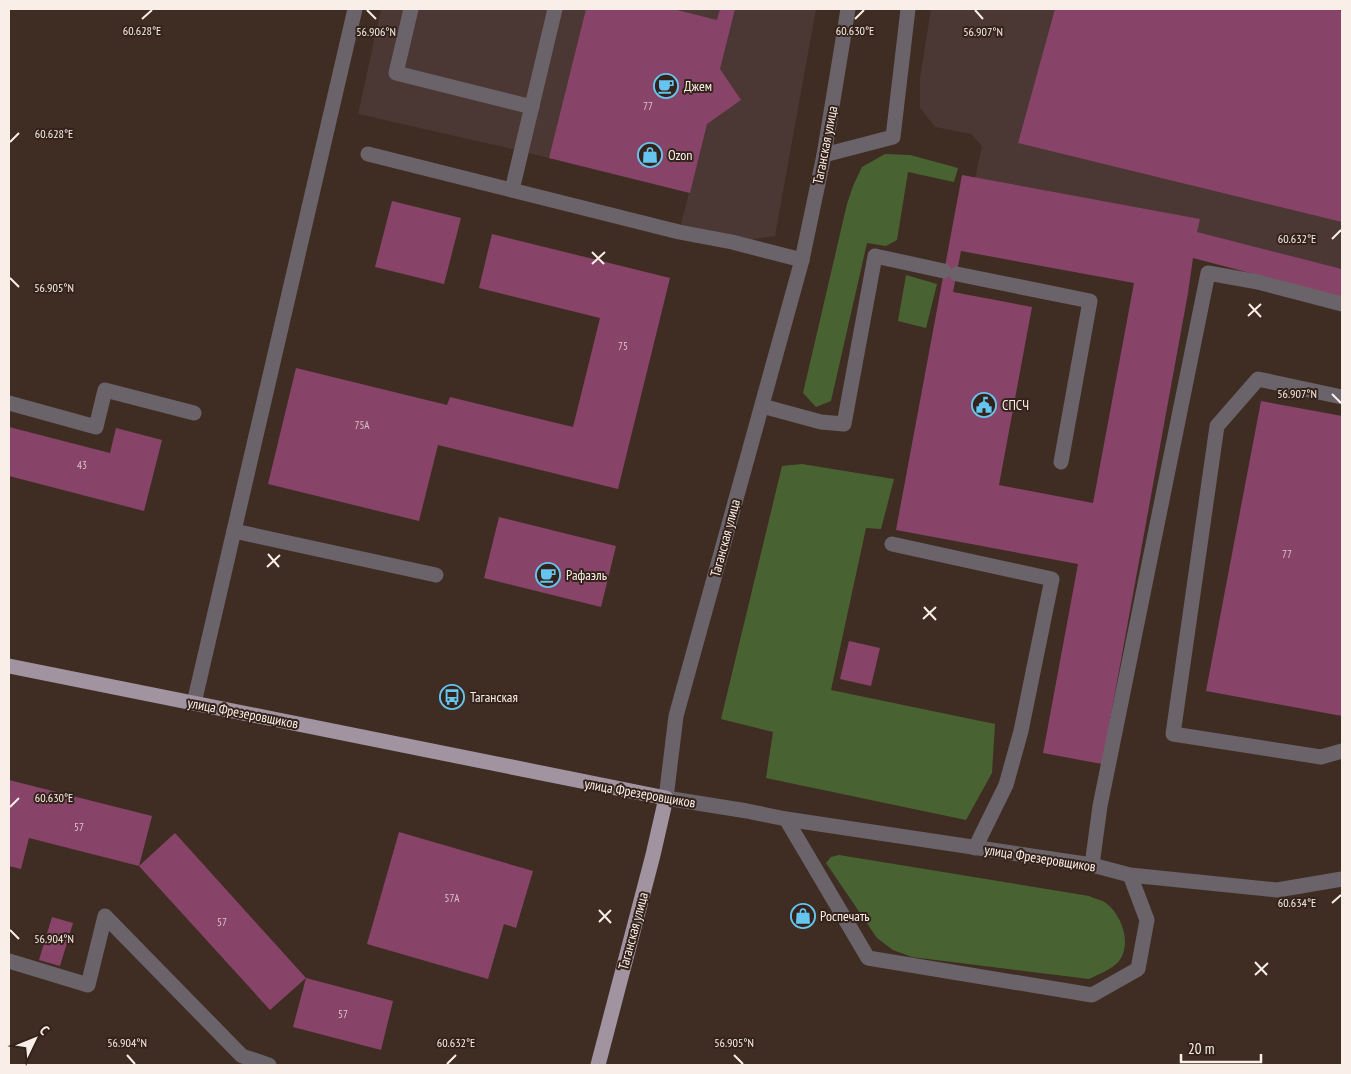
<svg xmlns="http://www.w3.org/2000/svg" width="1351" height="1074" viewBox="0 0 1351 1074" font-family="'PT Sans Narrow',sans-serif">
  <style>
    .commercial { fill: #4b3733 }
    .green { fill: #486331 }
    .building { fill: #874468; fill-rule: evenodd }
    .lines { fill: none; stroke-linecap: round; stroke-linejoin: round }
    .minor { stroke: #6a6369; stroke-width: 15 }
    .major { stroke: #a293a0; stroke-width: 15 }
    .ticks { fill: none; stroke: #faeee8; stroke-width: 2 }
    .labels { text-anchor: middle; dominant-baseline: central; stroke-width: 4; stroke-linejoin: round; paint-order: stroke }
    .number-label { font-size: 11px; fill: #ddc4c8 }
    .poi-label { font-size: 14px; fill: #faeee8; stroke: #34231b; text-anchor: start }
    .street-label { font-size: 14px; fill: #faeee8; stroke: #34231b }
    .ticks-label { font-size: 12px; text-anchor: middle; fill: #faeee8; stroke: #34231b; stroke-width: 4; stroke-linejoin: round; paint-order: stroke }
  </style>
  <rect width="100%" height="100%" fill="#3f2d24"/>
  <g class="commercial">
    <path d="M 381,9 L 816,9 L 775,236 L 732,242 L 679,232 L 689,193 L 521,151 L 358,114 Z"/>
    <path d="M 931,9 L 1342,9 L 1342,269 L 975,178 L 982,146 L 971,134 L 935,127 L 920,108 L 920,78 Z"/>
  </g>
  <g class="green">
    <path d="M 885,154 L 910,155 L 958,168 L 954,182 L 908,172 L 897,240 L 886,246 L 867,243 L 831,401 L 816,407 L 803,393 L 847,204 L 853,186 L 862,167 Z"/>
    <path d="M 906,275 L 937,284 L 926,328 L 898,321 Z"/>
    <path d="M 802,464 L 894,479 L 881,529 L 866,528 L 831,690 L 995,724 L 992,773 L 966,820 L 766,778 L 773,732 L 721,719 L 782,466 Z"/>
    <path d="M 839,855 L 1089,896 C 1095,899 1103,900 1107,904 C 1122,916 1132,944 1119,961 C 1111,970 1099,974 1089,979 L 912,957 L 893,950 L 877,938 L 826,863 L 831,857 Z"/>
  </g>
  <g class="building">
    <path d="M 586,9 L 673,9 L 717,20 L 720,9 L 735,9 L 720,69 L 741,100 L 707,124 L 690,193 L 549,158 Z"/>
    <path d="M 1055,9 L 1336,9 L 1342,11 L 1342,222 L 1018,143 Z"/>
    <path d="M 962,175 L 1200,219 L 1197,232 L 1342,269 L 1342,297 L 1193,258 L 1188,293 L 1102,764 L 1043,753 L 1078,564 L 896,530 ZM 961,251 L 1134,283 L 1093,503 L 999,485 L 1032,307 L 953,292 Z"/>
    <path d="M 392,201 L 461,218 L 444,284 L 375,267 Z"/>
    <path d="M 492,234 L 670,278 L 618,489 L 438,445 L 419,521 L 268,484 L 296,368 L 447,405 L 450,397 L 573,427 L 600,318 L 479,288 Z"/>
    <path d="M 1261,401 L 1342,416 L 1342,716 L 1206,691 Z"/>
    <path d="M 9,427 L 110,453 L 116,428 L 162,440 L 144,511 L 9,476 Z"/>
    <path d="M 499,517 L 616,546 L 601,607 L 484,578 Z"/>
    <path d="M 849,641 L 880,648 L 871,686 L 840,679 Z"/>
    <path d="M 9,780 L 152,816 L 139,866 L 29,838 L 21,869 L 9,866 Z"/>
    <path d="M 399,832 L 533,871 L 516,928 L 504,924 L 488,979 L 367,944 Z"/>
    <path d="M 175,833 L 306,978 L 270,1010 L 139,866 Z"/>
    <path d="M 52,917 L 73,923 L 60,966 L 39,960 Z"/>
    <path d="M 306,978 L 393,1001 L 381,1050 L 293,1027 Z"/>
  </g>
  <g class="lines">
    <g class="minor">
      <path d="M 411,9 L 396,73 L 532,107"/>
      <path d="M 848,9 L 824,155 L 802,260 L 676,716 L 666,798 L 747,811 L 786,819 L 1092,865 L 1130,875 L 1277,890 L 1342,879"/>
      <path d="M 368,154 L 679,232 L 732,242 L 802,260"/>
      <path d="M 824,155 L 893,137 L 908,9"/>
      <path d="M 512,190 L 555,9"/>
      <path d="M 957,274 L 1090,301 L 1061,462"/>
      <path d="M 1342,397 L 1258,379 L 1217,426 L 1173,734 L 1321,757 L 1342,751"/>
      <path d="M 9,403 L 96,427 L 105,390 L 194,413"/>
      <path d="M 762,406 L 821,422 L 844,424 L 875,256 L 944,271"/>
      <path d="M 234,531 L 436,575"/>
      <path d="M 892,544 L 1052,579 L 1021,731 L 1006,785 L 975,848"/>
      <path d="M 194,703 L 355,9"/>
      <path d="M 786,819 L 868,958 L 1092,995 L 1138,969 L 1147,920 L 1130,875"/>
      <path d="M 1092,865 L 1100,806 L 1208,273 L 1258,282 L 1342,304"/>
      <path d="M 9,961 L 88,985 L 105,916 L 242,1056 L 269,1065"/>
    </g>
    <path class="major" d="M 9,666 L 666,798 L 653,855 L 598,1065"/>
  </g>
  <path class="ticks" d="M 367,10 L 376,19M 975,10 L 983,19M 142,19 L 152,10M 855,19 L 864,10M 10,142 L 19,133M 1332,239 L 1341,230M 592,252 L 604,264M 592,264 L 605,252M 10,278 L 19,287M 1249,304 L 1261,317M 1248,316 L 1261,304M 1332,394 L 1341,403M 268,554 L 279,567M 267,567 L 280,555M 924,607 L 936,620M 923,619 L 936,607M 10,807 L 19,798M 1332,903 L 1341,895M 599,910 L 611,923M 599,922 L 611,910M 10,930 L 19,939M 1255,962 L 1267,975M 1255,975 L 1268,963M 127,1055 L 135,1064M 734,1055 L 743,1064M 447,1064 L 456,1055"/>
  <defs>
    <symbol id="cafe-ring" viewBox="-11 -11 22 22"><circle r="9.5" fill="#34231b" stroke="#65c5ee" stroke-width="1.5"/><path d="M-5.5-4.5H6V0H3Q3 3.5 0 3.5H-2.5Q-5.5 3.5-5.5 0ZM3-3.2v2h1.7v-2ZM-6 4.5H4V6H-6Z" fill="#65c5ee"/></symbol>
    <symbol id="shop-ring" viewBox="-11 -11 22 22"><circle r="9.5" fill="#34231b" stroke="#65c5ee" stroke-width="1.5"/><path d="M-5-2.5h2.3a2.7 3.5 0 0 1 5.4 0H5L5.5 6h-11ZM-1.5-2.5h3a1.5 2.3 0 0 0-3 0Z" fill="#65c5ee"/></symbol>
    <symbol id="civic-ring" viewBox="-11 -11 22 22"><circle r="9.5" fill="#34231b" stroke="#65c5ee" stroke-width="1.5"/><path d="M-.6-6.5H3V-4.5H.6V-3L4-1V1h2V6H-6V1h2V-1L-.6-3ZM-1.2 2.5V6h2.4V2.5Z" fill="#65c5ee"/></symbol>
    <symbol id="bus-ring" viewBox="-11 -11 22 22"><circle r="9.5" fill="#34231b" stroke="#65c5ee" stroke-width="1.5"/><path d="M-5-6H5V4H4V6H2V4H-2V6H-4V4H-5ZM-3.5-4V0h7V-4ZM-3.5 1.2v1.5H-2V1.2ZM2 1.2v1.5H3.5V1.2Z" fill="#65c5ee"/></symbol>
  </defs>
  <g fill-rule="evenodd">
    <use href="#cafe-ring" x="652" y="72" width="28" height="28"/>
    <use href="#shop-ring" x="636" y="141" width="28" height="28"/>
    <use href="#civic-ring" x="970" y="391" width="28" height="28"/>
    <use href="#cafe-ring" x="534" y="561" width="28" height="28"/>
    <use href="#bus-ring" x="438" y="683" width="28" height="28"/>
    <use href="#shop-ring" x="789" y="902" width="28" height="28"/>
  </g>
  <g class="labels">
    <g class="number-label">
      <text x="648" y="106">77</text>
      <text x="623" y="346">75</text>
      <text x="362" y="425">75А</text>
      <text x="82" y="465">43</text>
      <text x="1287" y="554">77</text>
      <text x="79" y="827">57</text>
      <text x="452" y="898">57А</text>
      <text x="222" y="922">57</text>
      <text x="343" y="1014">57</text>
    </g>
    <g class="poi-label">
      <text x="684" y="86">Джем</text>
      <text x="668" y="155">Ozon</text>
      <text x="1002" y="405">СПСЧ</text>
      <text x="566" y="575">Рафаэль</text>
      <text x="470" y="697">Таганская</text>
      <text x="820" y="916">Роспечать</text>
    </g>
    <g class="street-label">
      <text transform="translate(825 145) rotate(-79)">Таганская улица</text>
      <text transform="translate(725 538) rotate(-75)">Таганская улица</text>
      <text transform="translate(243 713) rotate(11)">улица Фрезеровщиков</text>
      <text transform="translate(640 793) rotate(10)">улица Фрезеровщиков</text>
      <text transform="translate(1040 858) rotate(9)">улица Фрезеровщиков</text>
      <text transform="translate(633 931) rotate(-75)">Таганская улица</text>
    </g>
  </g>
  <g class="ticks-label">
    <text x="142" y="35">60.628°E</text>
    <text x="855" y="35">60.630°E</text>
    <text x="376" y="36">56.906°N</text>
    <text x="983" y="36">56.907°N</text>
    <text x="54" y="138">60.628°E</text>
    <text x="1297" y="243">60.632°E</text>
    <text x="54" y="292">56.905°N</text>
    <text x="1297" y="398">56.907°N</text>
    <text x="54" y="802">60.630°E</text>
    <text x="1297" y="907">60.634°E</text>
    <text x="54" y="943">56.904°N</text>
    <text x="127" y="1047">56.904°N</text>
    <text x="734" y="1047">56.905°N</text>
    <text x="456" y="1047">60.632°E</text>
  </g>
  <rect width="1351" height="1074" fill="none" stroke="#faeee8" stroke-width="20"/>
  <g transform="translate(35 1039) rotate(47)" stroke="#34231b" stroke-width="4" paint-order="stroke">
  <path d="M0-4L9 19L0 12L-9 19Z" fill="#faeee8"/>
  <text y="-8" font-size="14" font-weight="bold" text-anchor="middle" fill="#faeee8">С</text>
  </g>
  <path d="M1181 1054v8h80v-8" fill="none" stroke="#faeee8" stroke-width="2.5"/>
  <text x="1188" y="1054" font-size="15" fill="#faeee8" stroke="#34231b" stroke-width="4" paint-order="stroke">20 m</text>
</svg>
